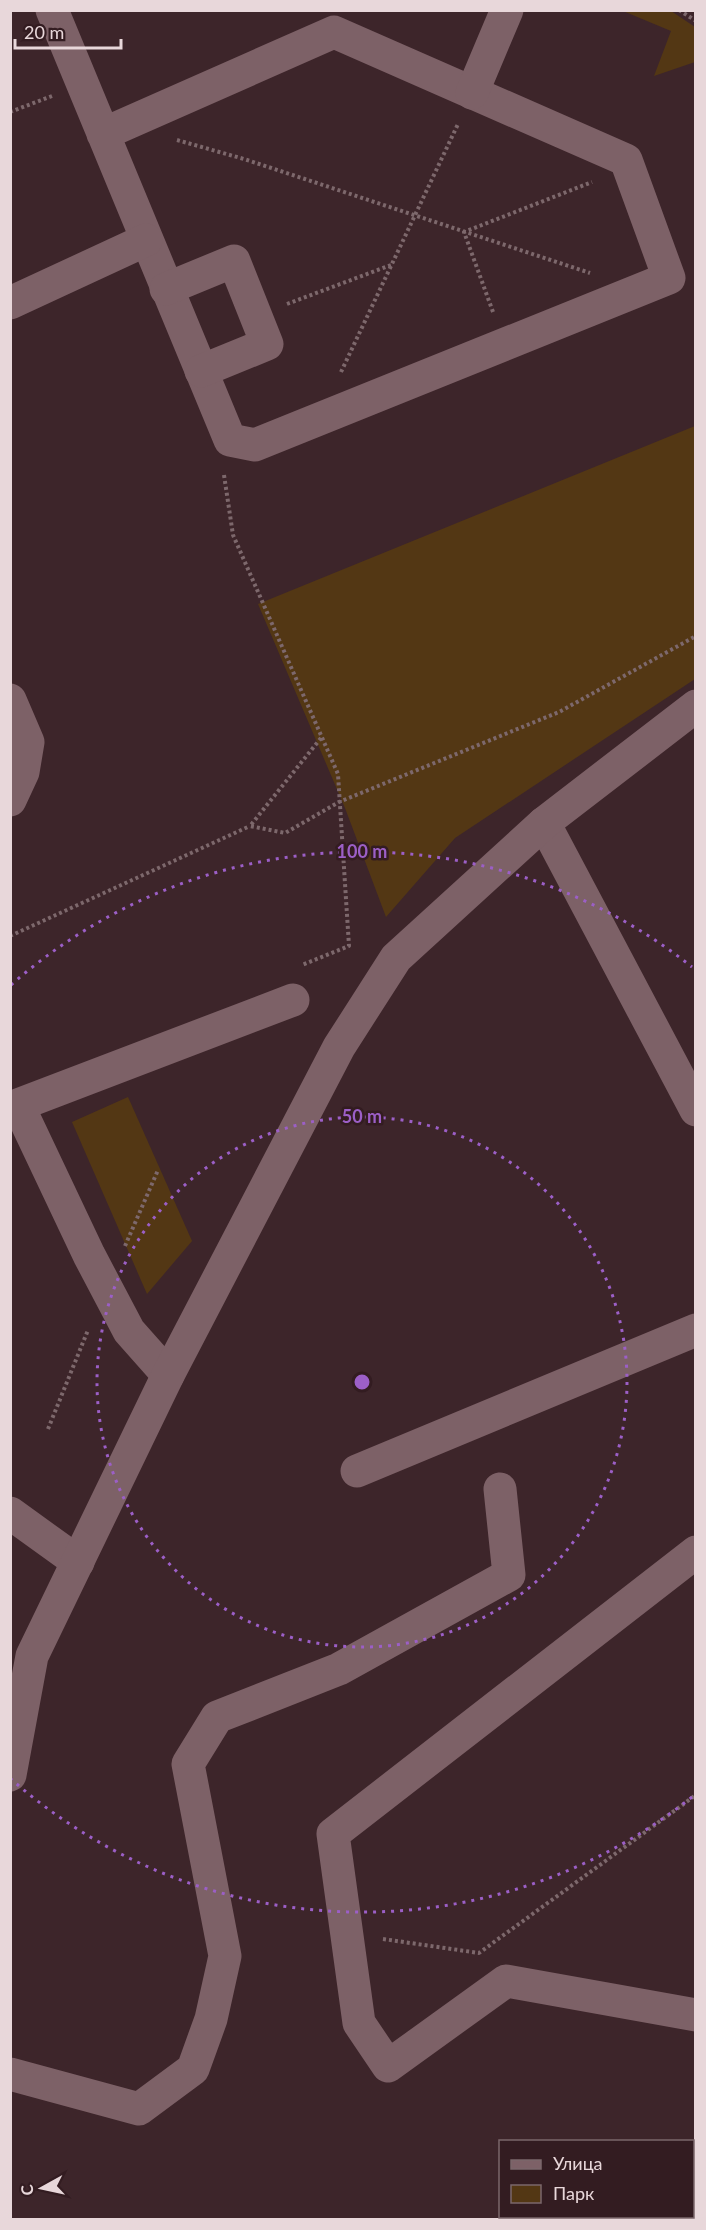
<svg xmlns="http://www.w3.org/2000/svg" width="706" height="2230" viewBox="0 0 706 2230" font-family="Lato,sans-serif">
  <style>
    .green { fill: #533714 }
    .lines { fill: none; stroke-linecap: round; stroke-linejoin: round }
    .path { stroke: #7d686c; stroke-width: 4; stroke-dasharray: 3 3; stroke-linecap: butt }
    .minor { stroke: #7d6167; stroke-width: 33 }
    .ring { fill: none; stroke: #9c5fc7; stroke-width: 3; stroke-dasharray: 3 6 }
    .centre { fill: #9c5fc7; stroke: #331c21; stroke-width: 3 }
    .ring-label { font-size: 18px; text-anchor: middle; font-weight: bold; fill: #9c5fc7; stroke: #331c21; stroke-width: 5; stroke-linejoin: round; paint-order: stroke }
  </style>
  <rect width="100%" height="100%" fill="#3d252a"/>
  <g class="green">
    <path d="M 623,11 L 671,11 L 695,27 L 695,62 L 654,76 L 671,31 Z"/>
    <path d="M 695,426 L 695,679 L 455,838 L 386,917 L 345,808 L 258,604 Z"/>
    <path d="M 128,1097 L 192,1241 L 147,1294 L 72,1122 Z"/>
  </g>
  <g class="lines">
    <g class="path">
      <path d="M 679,10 L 696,21"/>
      <path d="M 10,112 L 52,96"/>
      <path d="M 177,140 L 244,159 L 590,273"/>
      <path d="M 287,304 L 391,265"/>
      <path d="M 493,312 L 464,232 L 592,182"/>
      <path d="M 341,372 L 458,124"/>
      <path d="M 224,475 L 233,535 L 338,774 L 349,946 L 302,965"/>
      <path d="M 321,738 L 250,826 L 285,833 L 339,802 L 559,712 L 696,636"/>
      <path d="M 10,936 L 250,826"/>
      <path d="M 125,1246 L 158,1170"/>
      <path d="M 48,1429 L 88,1330"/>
      <path d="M 383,1939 L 479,1953 L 696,1795"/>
    </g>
    <g class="minor">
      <path d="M 52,10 L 230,440 L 255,445 L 669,278 L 626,160 L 334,32 L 103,134"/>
      <path d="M 472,93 L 507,10"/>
      <path d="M 166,289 L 234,261 L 267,344 L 201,371"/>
      <path d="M 10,303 L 146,240"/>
      <path d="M 10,700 L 28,742 L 23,772 L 10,800"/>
      <path d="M 544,823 L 696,1110"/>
      <path d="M 168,1375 L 129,1331 L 89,1255 L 18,1105 L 293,1000"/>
      <path d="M 357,1471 L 696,1330"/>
      <path d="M 10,1513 L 78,1562"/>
      <path d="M 696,1552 L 333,1834 L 359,2023 L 388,2066 L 506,1981 L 696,2015"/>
      <path d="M 10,1775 L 32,1656 L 168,1375 L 339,1047 L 396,958 L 544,823 L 696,706"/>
      <path d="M 10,2074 L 139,2109 L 193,2069 L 211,2019 L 225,1956 L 188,1764 L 217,1717 L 339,1669 L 509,1575 L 500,1489"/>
    </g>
  </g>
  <g class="ring">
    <circle cx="362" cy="1382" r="265"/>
    <path d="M692 1797A530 530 0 0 1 11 1779M11 985A530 530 0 0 1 692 967"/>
  </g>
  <circle cx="362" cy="1382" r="9" class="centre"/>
  <g class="ring-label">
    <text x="362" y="858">100 m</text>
    <text x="362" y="1123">50 m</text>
  </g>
  <rect width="706" height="2230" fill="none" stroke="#e8d7da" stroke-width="24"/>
  <rect x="499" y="2140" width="195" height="78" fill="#331c21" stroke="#7b676b" stroke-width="1.5"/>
  <rect x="511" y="2160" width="30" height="9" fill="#7d6167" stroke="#7b676b" stroke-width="1.5"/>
  <text x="553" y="2170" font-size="18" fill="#e8d7da">Улица</text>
  <rect x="511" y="2185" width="30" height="18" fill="#533714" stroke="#7b676b" stroke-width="1.5"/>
  <text x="553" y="2200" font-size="18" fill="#e8d7da">Парк</text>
  <g transform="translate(42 2188) rotate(262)" stroke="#331c21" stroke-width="4.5" paint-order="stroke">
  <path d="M0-4.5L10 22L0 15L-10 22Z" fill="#e8d7da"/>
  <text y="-9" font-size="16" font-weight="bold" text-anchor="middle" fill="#e8d7da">С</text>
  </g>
  <path d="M15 39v9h106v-9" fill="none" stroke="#e8d7da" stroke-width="3"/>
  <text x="24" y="39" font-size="18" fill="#e8d7da" stroke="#331c21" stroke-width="4.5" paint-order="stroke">20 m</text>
</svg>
